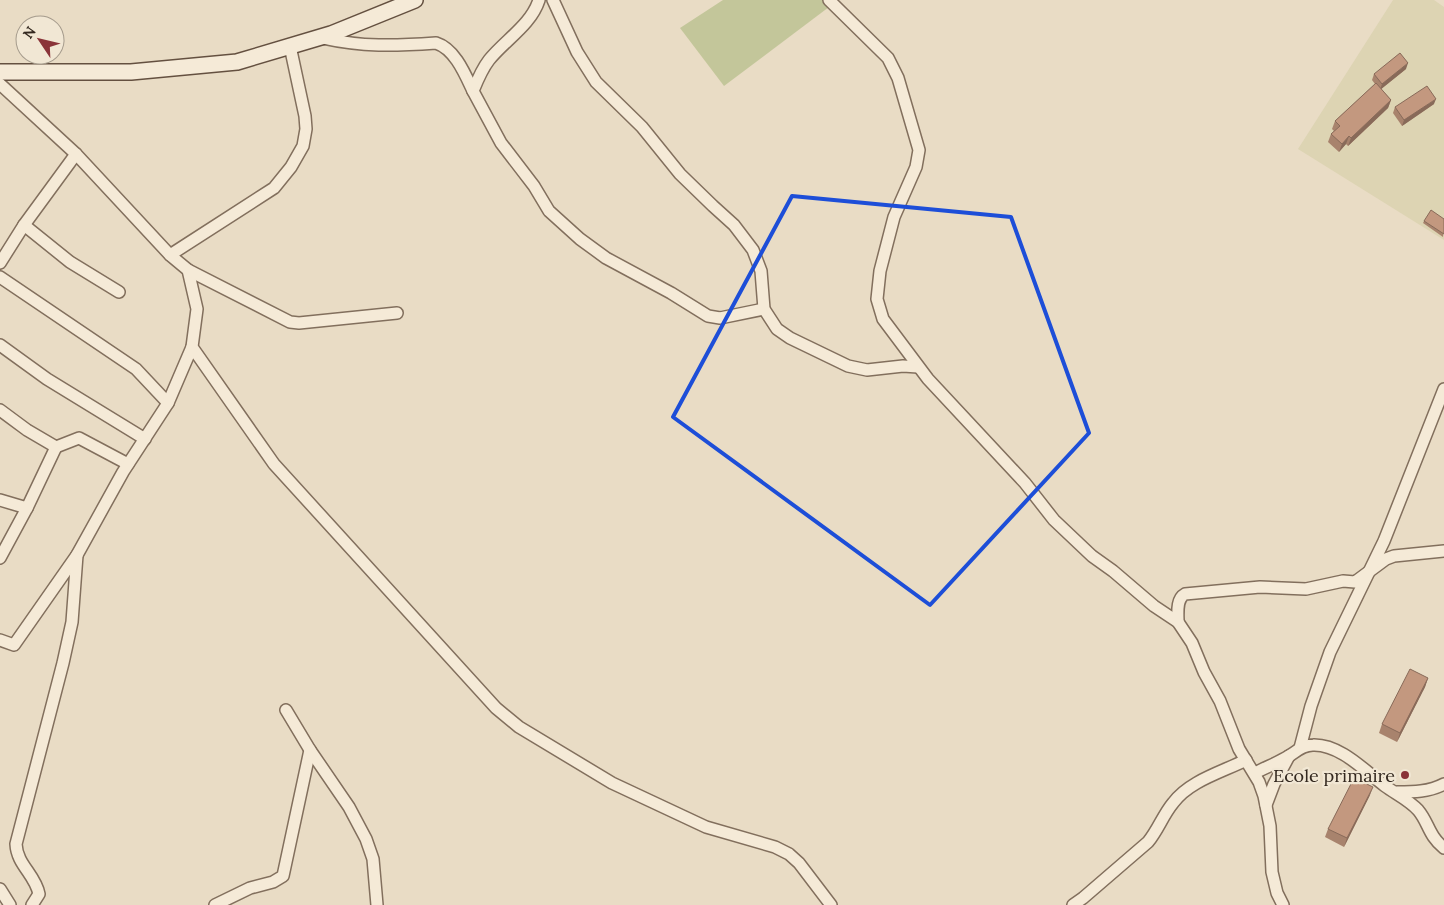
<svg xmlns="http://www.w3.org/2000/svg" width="1444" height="905" viewBox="0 0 1444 905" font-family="Lora,serif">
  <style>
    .farmland { fill: #ddd4b3 }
    .green { fill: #c3c69a }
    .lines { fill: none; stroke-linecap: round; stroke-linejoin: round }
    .street-casing { stroke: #826f5d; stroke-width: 14 }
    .secondary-casing { stroke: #645040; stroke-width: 18 }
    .street { stroke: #f5ead7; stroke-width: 11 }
    .secondary { stroke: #f5ead7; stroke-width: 15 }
    .wall { fill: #a8836d }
    .shaded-wall { fill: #886a59 }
    .building { fill: #c3987f; stroke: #886a59 }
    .marked { fill: none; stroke: #1d4ed8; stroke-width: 4; stroke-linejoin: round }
    .poi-dot { fill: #8a3439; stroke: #f1e7d4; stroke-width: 2 }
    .labels { text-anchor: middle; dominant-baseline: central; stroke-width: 4.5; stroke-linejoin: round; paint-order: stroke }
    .poi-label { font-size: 18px; fill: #33281f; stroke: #f1e7d4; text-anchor: end }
  </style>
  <rect width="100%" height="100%" fill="#e9dcc5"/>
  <path class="farmland" d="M 1393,0 L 1434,0 L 1444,7 L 1444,240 L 1298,149 Z"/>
  <path class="green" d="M 723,0 L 829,0 L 833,4 L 724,86 L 680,28 Z"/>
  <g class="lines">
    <defs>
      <g id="street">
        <path d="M 539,0 C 531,25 505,40 489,60 C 482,69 477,81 473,91 L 501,143 L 534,186 L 549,211 L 580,239 L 606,258 L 671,293 L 708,316 L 720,318 L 764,309"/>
        <path d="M 553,0 L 577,52 L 596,82 L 642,127 L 680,174 L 713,206 L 734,225 L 753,250 L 761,271 L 764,309 L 777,329 L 790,338 L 848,366 L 867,370 L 903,366 L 918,367"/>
        <path d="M 829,0 L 888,58 L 898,78 L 919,150 L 916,167 L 894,217 L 880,271 L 877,299 L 883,319 L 928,379 L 1025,483 L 1054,520 L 1092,556 L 1113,571 L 1154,606 L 1178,622 L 1192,643 L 1204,672 L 1220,701 L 1239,749 L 1259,782 L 1264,796 L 1270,826 L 1272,872 L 1277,893 L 1283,905"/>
        <path d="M 322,38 C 363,47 394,46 436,43 C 455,49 465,74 473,91"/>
        <path d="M 0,84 L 76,154 L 170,255 L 188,270 L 197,309 L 192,347 L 274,464 L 496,708 L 519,727 L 612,783 L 706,827 L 775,847 L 789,854 L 799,863 L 831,905"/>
        <path d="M 24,225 L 70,262 L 119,292"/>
        <path d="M 170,255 L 274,188 L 291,167 L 303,146 L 306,129 L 305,116 L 290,46"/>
        <path d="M 0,263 L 24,225 L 76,154"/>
        <path d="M 188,270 L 290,322 L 299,323 L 397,313"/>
        <path d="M 0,277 L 136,369 L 168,403"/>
        <path d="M 0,345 L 47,379 L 145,439"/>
        <path d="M 0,410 L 27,430 L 56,447 L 79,438 L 128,464"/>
        <path d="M 0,500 L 27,508"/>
        <path d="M 0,558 L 27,508 L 56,447"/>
        <path d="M 1178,622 C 1178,613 1176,599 1185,594 L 1260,587 L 1306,589 L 1343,581 L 1355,582 L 1386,559 L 1394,556 L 1444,551"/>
        <path d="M 0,640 L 14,645 L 77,555 L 123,472 L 168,403 L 192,347"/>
        <path d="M 286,710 L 310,750 L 349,807 L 366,839 L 373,859 L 377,905"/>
        <path d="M 1300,748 L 1311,706 L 1330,652 L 1384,541 L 1444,389"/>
        <path d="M 1255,773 C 1266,767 1278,763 1289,756 C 1297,751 1303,745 1313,745 C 1340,744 1365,771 1385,786 C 1396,794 1409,800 1418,810 C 1429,823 1428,835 1444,848"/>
        <path d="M 1397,792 C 1413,792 1429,792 1444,784"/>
        <path d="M 1266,805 L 1274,784 L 1289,756"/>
        <path d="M 0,889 L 10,905"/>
        <path d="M 32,905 L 39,894 C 35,874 17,865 16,844 L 63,663 L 72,622 L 77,555"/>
        <path d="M 215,905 L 250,888 L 273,882 L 283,876 L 310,750"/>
        <path d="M 1073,905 L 1083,898 L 1148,842 C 1158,830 1163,815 1173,803 C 1189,781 1222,772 1246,760"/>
      </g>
      <path id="secondary" d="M 0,72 L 131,72 L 237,62 L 331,34 L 415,0"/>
    </defs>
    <use href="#street" class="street-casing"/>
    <use href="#secondary" class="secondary-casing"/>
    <use href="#street" class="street"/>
    <use href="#secondary" class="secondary"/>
  </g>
  <g class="wall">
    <path d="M 1406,69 L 1381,89 L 1391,100 L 1388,108 L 1348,146 L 1346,144 L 1339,152 L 1328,142 L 1331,134 L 1334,131 L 1332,129 L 1335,121 L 1375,84 L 1372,80 L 1374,74 Z"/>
    <path d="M 1434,104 L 1402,126 L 1393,113 L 1395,107 Z"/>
    <path d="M 1444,219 L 1443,237 L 1423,223 L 1424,221 Z"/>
    <path d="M 1428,678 L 1425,687 L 1397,742 L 1379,733 L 1382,724 Z"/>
    <path d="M 1370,795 L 1344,847 L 1325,837 L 1328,829 Z"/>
  </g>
  <g class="shaded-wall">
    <path d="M 1408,63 L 1406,69 L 1380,90 L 1382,84 Z"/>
    <path d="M 1436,99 L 1434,104 L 1402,126 L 1404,120 Z"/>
    <path d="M 1391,100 L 1388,108 L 1348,146 L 1351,138 Z"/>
    <path d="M 1349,136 L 1346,144 L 1339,152 L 1342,144 Z"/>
    <path d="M 1428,678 L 1425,687 L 1397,742 L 1400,733 Z"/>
    <path d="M 1373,787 L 1370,795 L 1344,847 L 1347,838 Z"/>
  </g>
  <g class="building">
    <path d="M 1400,53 L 1408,63 L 1382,84 L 1374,74 Z"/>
    <path d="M 1376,83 L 1391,100 L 1351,138 L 1349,136 L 1342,144 L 1331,134 L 1340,126 L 1335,121 Z"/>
    <path d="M 1427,86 L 1436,99 L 1404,120 L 1395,107 Z"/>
    <path d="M 1431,210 L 1444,219 L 1444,234 L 1424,221 Z"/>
    <path d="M 1410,669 L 1428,678 L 1400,733 L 1382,724 Z"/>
    <path d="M 1354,778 L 1373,787 L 1347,838 L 1328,829 Z"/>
  </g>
  <path class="marked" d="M 792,196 L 1011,217 L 1089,433 L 930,605 L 673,417 Z"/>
  <circle class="poi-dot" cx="1405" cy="775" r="5"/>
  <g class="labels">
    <g class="poi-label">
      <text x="1395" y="775">Ecole primaire</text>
    </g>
  </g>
  <g transform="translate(40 40) rotate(305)"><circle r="24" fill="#f1e7d4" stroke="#a59b8c"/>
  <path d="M0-4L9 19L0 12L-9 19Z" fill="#8a3439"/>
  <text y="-8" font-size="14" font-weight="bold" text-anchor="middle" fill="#33281f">N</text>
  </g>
</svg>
